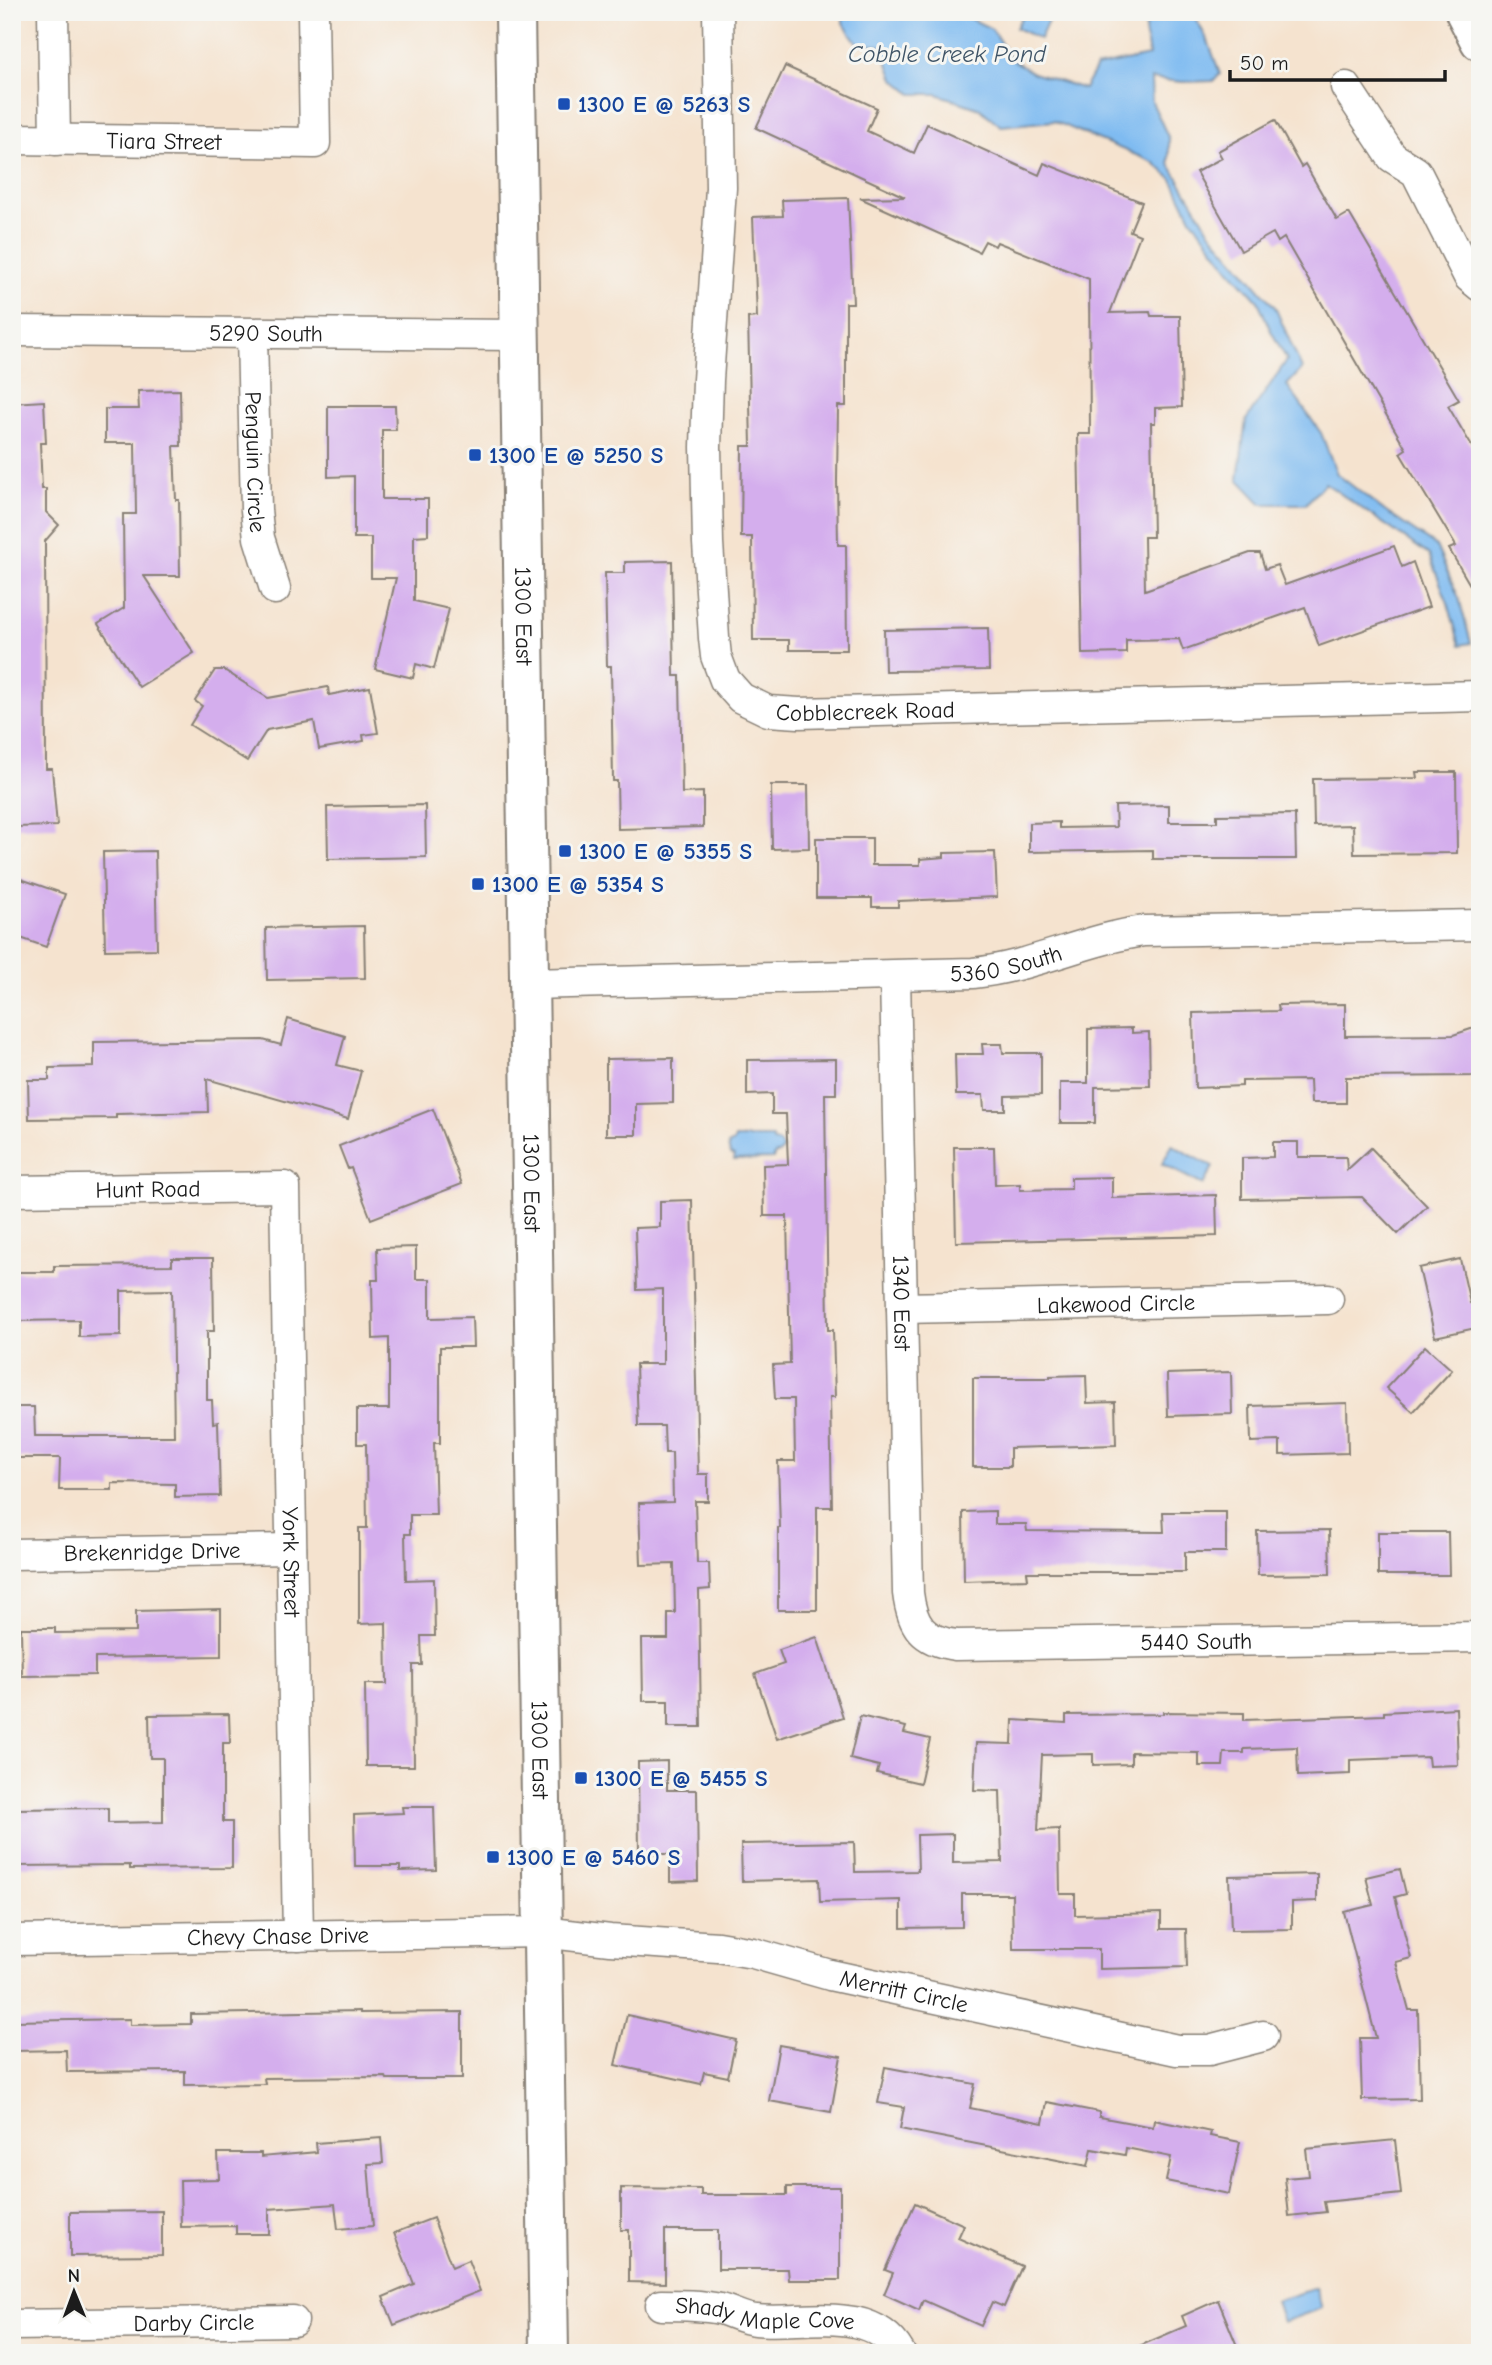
<svg xmlns="http://www.w3.org/2000/svg" width="1492" height="2365" viewBox="0 0 1492 2365" font-family="'Comic Neue',sans-serif">
  <style>
    .built { fill: #e5d3f1 }
    .water { fill: #7fbbf1; stroke: #4e6c86; stroke-width: 2 }
    .building { fill: #d4aeed }
    .lines { fill: none; stroke-linecap: round; stroke-linejoin: round }
    .minor-casing { stroke: #888076; stroke-width: 33 }
    .major-casing { stroke: #888076; stroke-width: 42 }
    .minor { stroke: #fff; stroke-width: 30 }
    .major { stroke: #fff; stroke-width: 38 }
    .transit-dot { fill: #1a4fb4; stroke: #f6f6f2; stroke-width: 2.5 }
    .labels { text-anchor: middle; dominant-baseline: central; stroke-width: 6; stroke-linejoin: round; paint-order: stroke }
    .transit-label { font-size: 23px; font-weight: bold; fill: #164399; stroke: #f6f6f2; text-anchor: start }
    .street-label { font-size: 23px; fill: #1c1c1c; stroke: #f6f6f2 }
    .water-label { font-size: 24px; font-style: italic; fill: #3f5467; stroke: #f6f6f2 }
  </style>
  <rect width="100%" height="100%" fill="#f6f6f2"/>
  <filter id="ink" filterUnits="userSpaceOnUse"><feTurbulence type="fractalNoise" baseFrequency=".0143" numOctaves="2"/><feDisplacementMap in="SourceGraphic" scale="14" xChannelSelector="R" yChannelSelector="G"/><feConvolveMatrix kernelMatrix="1 2 1 2 8 2 1 2 1" color-interpolation-filters="sRGB"/></filter>
  <filter id="wash" filterUnits="userSpaceOnUse"><feTurbulence type="fractalNoise" baseFrequency=".00686" numOctaves="4" result="noise"/><feDisplacementMap in="SourceGraphic" scale="28" xChannelSelector="R" yChannelSelector="G"/><feGaussianBlur stdDeviation="1.57" result="paint"/><feColorMatrix in="noise" values="0 0 0 0 0 0 0 0 0 0 0 0 0 0 0 0 0 1.4 0 .05"/><feComposite in="paint" operator="in"/></filter>
  <g filter="url(#wash)">
    <rect width="100%" height="100%" fill="#f5e3cf"/>
    <path class="built" d="M 1480,1891 L 1480,2018 L 1469,1892 Z"/>
    <g class="water">
      <path d="M 843,12 L 957,12 L 992,29 L 1010,58 L 1033,73 L 1084,89 L 1096,67 L 1149,56 L 1145,31 L 1148,16 C 1164,9 1179,13 1195,17 L 1208,41 L 1220,74 L 1214,81 L 1183,82 L 1151,79 L 1152,102 L 1169,139 L 1169,163 L 1211,233 L 1275,307 L 1302,369 L 1287,385 L 1321,433 L 1337,474 L 1386,512 L 1436,546 L 1459,598 L 1471,643 L 1460,645 L 1448,603 L 1429,555 L 1325,483 L 1306,504 L 1262,504 L 1238,479 L 1246,420 L 1287,360 L 1270,329 L 1258,301 L 1230,270 L 1191,218 L 1172,179 L 1153,162 L 1054,121 L 1001,126 L 980,109 L 937,94 L 912,94 L 894,79 L 881,46 L 858,44 L 843,23 Z"/>
      <path d="M 1024,12 L 1052,12 L 1040,39 L 1016,28 Z"/>
      <path d="M 735,1138 L 773,1138 L 773,1142 L 779,1143 L 783,1149 L 780,1153 L 774,1155 L 774,1159 L 734,1160 L 734,1156 L 730,1154 L 728,1145 L 734,1142 Z"/>
      <path d="M 1172,1145 L 1213,1167 L 1203,1185 L 1162,1164 Z"/>
      <path d="M 1315,2288 L 1322,2308 L 1283,2322 L 1276,2301 Z"/>
    </g>
    <g id="blocks">
      <g class="building">
        <path d="M 785,66 L 877,108 L 867,131 L 914,153 L 927,124 L 1039,175 L 1044,163 L 1142,202 L 1130,231 L 1140,235 L 1110,313 L 1150,312 L 1151,316 L 1180,316 L 1182,407 L 1155,408 L 1155,423 L 1151,423 L 1153,537 L 1144,537 L 1145,590 L 1250,553 L 1260,553 L 1265,569 L 1277,565 L 1285,585 L 1394,546 L 1402,567 L 1413,562 L 1429,607 L 1319,646 L 1305,607 L 1183,650 L 1179,639 L 1126,640 L 1126,653 L 1082,654 L 1078,434 L 1090,434 L 1089,279 L 997,242 L 995,246 L 985,241 L 979,252 L 860,198 L 905,197 L 756,128 Z"/>
        <path d="M 1275,120 L 1301,167 L 1305,164 L 1337,220 L 1349,213 L 1459,400 L 1448,406 L 1480,460 L 1480,602 L 1449,549 L 1456,546 L 1400,453 L 1406,449 L 1284,238 L 1278,242 L 1273,233 L 1241,251 L 1196,172 L 1222,158 L 1218,151 Z"/>
        <path d="M 848,198 L 853,303 L 846,303 L 846,406 L 838,406 L 837,481 L 838,545 L 846,545 L 847,650 L 789,650 L 789,640 L 753,640 L 752,537 L 741,537 L 742,446 L 751,446 L 748,318 L 757,317 L 753,217 L 783,216 L 782,200 Z"/>
        <path d="M 180,390 L 181,446 L 174,446 L 176,500 L 179,500 L 180,576 L 144,576 L 194,653 L 139,687 L 98,624 L 124,608 L 123,514 L 136,514 L 135,443 L 105,443 L 105,409 L 139,409 L 138,391 Z"/>
        <path d="M 44,401 L 46,443 L 40,443 L 42,489 L 46,489 L 46,512 L 59,525 L 45,541 L 46,769 L 52,769 L 57,826 L 14,827 L 12,799 L 12,403 Z"/>
        <path d="M 328,406 L 395,406 L 396,430 L 382,430 L 382,499 L 428,499 L 428,535 L 414,536 L 414,601 L 449,609 L 434,669 L 416,664 L 413,678 L 375,669 L 396,578 L 371,578 L 371,538 L 354,538 L 354,476 L 328,477 Z"/>
        <path d="M 672,561 L 674,676 L 680,676 L 682,793 L 703,792 L 703,827 L 618,829 L 617,781 L 613,781 L 611,666 L 607,666 L 605,573 L 625,573 L 625,562 Z"/>
        <path d="M 988,628 L 989,670 L 885,671 L 884,630 Z"/>
        <path d="M 215,670 L 224,670 L 268,698 L 328,687 L 329,695 L 370,687 L 378,733 L 363,735 L 364,741 L 319,749 L 314,721 L 267,730 L 247,761 L 190,725 L 202,706 L 195,701 Z"/>
        <path d="M 1416,772 L 1456,772 L 1457,853 L 1354,854 L 1353,825 L 1314,826 L 1313,779 L 1417,778 Z"/>
        <path d="M 771,785 L 808,785 L 809,848 L 772,849 Z"/>
        <path d="M 425,805 L 426,857 L 328,859 L 327,807 Z"/>
        <path d="M 1169,805 L 1169,822 L 1217,822 L 1217,815 L 1295,814 L 1296,859 L 1153,859 L 1153,850 L 1029,852 L 1029,823 L 1059,822 L 1059,828 L 1116,827 L 1115,806 Z"/>
        <path d="M 816,838 L 872,838 L 872,865 L 920,865 L 920,859 L 944,857 L 944,853 L 995,852 L 997,897 L 898,901 L 898,907 L 872,907 L 872,898 L 816,898 Z"/>
        <path d="M 155,851 L 157,949 L 105,950 L 103,852 Z"/>
        <path d="M 12,876 L 65,894 L 46,947 L 12,935 Z"/>
        <path d="M 364,926 L 365,978 L 267,980 L 266,928 Z"/>
        <path d="M 1345,1004 L 1345,1036 L 1453,1035 L 1480,1026 L 1480,1076 L 1346,1077 L 1346,1103 L 1311,1103 L 1310,1080 L 1242,1081 L 1242,1086 L 1195,1088 L 1193,1013 L 1279,1011 L 1278,1005 Z"/>
        <path d="M 288,1019 L 345,1036 L 337,1065 L 361,1071 L 348,1119 L 207,1079 L 208,1112 L 116,1114 L 116,1118 L 29,1119 L 28,1080 L 49,1080 L 49,1068 L 94,1067 L 94,1042 L 263,1040 L 281,1045 Z"/>
        <path d="M 1132,1028 L 1132,1033 L 1149,1032 L 1150,1086 L 1095,1087 L 1095,1123 L 1060,1123 L 1060,1083 L 1088,1083 L 1088,1029 Z"/>
        <path d="M 982,1044 L 1002,1044 L 1003,1053 L 1041,1053 L 1041,1095 L 1005,1096 L 1005,1110 L 984,1110 L 983,1095 L 956,1095 L 955,1054 L 983,1054 Z"/>
        <path d="M 673,1058 L 673,1103 L 636,1104 L 636,1135 L 606,1135 L 606,1059 Z"/>
        <path d="M 836,1059 L 836,1094 L 825,1094 L 828,1330 L 833,1330 L 835,1397 L 830,1397 L 832,1507 L 817,1507 L 817,1610 L 778,1610 L 778,1528 L 780,1528 L 778,1461 L 795,1461 L 794,1399 L 775,1399 L 773,1365 L 790,1364 L 787,1216 L 764,1216 L 763,1165 L 788,1164 L 786,1114 L 772,1114 L 772,1094 L 747,1095 L 747,1060 Z"/>
        <path d="M 433,1109 L 462,1184 L 371,1219 L 351,1168 L 348,1169 L 339,1146 Z"/>
        <path d="M 1273,1142 L 1298,1142 L 1298,1157 L 1346,1157 L 1347,1170 L 1371,1148 L 1427,1206 L 1398,1234 L 1362,1197 L 1242,1199 L 1242,1158 L 1273,1157 Z"/>
        <path d="M 954,1147 L 994,1147 L 995,1185 L 1020,1184 L 1020,1190 L 1071,1189 L 1071,1178 L 1112,1177 L 1112,1198 L 1216,1195 L 1217,1236 L 956,1242 Z"/>
        <path d="M 692,1200 L 698,1474 L 708,1474 L 708,1501 L 695,1501 L 697,1563 L 709,1563 L 710,1589 L 699,1590 L 701,1727 L 668,1727 L 668,1701 L 643,1701 L 642,1639 L 668,1639 L 668,1613 L 675,1613 L 674,1564 L 641,1565 L 639,1503 L 673,1502 L 672,1453 L 665,1453 L 664,1426 L 638,1426 L 636,1364 L 663,1364 L 663,1289 L 637,1290 L 635,1228 L 660,1227 L 660,1201 Z"/>
        <path d="M 416,1247 L 416,1279 L 430,1279 L 430,1318 L 472,1317 L 473,1347 L 440,1347 L 440,1443 L 434,1443 L 436,1515 L 410,1515 L 410,1534 L 405,1534 L 406,1580 L 434,1579 L 435,1636 L 421,1636 L 422,1665 L 413,1665 L 414,1766 L 366,1766 L 365,1684 L 387,1684 L 386,1623 L 359,1624 L 359,1528 L 367,1528 L 366,1444 L 357,1444 L 357,1409 L 389,1409 L 389,1338 L 373,1339 L 372,1280 L 378,1280 L 377,1248 Z"/>
        <path d="M 172,1258 L 213,1258 L 214,1331 L 207,1331 L 207,1400 L 212,1400 L 213,1423 L 218,1422 L 220,1496 L 175,1497 L 175,1484 L 112,1483 L 112,1490 L 59,1490 L 60,1458 L 12,1458 L 12,1407 L 34,1407 L 35,1436 L 174,1436 L 172,1290 L 121,1291 L 121,1336 L 79,1337 L 79,1320 L 12,1321 L 12,1272 L 54,1272 L 54,1266 L 172,1265 Z"/>
        <path d="M 1460,1259 L 1470,1303 L 1480,1301 L 1480,1327 L 1435,1337 L 1419,1268 Z"/>
        <path d="M 1425,1346 L 1452,1370 L 1413,1412 L 1386,1388 Z"/>
        <path d="M 1231,1372 L 1232,1414 L 1168,1416 L 1167,1374 Z"/>
        <path d="M 1086,1375 L 1087,1403 L 1115,1402 L 1116,1445 L 1010,1448 L 1010,1467 L 973,1467 L 973,1378 L 1050,1378 L 1050,1376 Z"/>
        <path d="M 1347,1403 L 1348,1453 L 1280,1455 L 1280,1441 L 1251,1442 L 1250,1406 Z"/>
        <path d="M 995,1511 L 995,1524 L 1026,1524 L 1027,1531 L 1164,1532 L 1163,1512 L 1226,1512 L 1226,1552 L 1185,1552 L 1185,1572 L 1027,1572 L 1028,1579 L 964,1581 L 963,1512 Z"/>
        <path d="M 1329,1530 L 1330,1574 L 1258,1575 L 1257,1531 Z"/>
        <path d="M 1378,1532 L 1448,1532 L 1449,1575 L 1378,1575 Z"/>
        <path d="M 221,1609 L 221,1656 L 95,1658 L 95,1675 L 22,1676 L 21,1628 L 55,1628 L 55,1633 L 136,1632 L 136,1611 Z"/>
        <path d="M 817,1637 L 843,1717 L 777,1739 L 755,1674 L 784,1664 L 779,1650 Z"/>
        <path d="M 1456,1708 L 1458,1765 L 1429,1766 L 1428,1757 L 1350,1760 L 1350,1774 L 1298,1776 L 1297,1747 L 1244,1749 L 1244,1753 L 1224,1753 L 1223,1766 L 1199,1766 L 1199,1753 L 1131,1752 L 1131,1764 L 1093,1765 L 1093,1754 L 1042,1755 L 1038,1830 L 1059,1829 L 1060,1894 L 1075,1894 L 1075,1915 L 1161,1913 L 1161,1929 L 1186,1929 L 1187,1967 L 1099,1969 L 1099,1949 L 1013,1949 L 1012,1894 L 962,1894 L 962,1927 L 901,1928 L 901,1900 L 820,1902 L 819,1879 L 742,1881 L 741,1844 L 854,1842 L 855,1872 L 918,1871 L 917,1835 L 953,1834 L 953,1863 L 1002,1862 L 1000,1791 L 974,1790 L 976,1743 L 1012,1744 L 1013,1720 L 1066,1723 L 1066,1715 L 1163,1714 L 1163,1712 L 1244,1713 L 1244,1720 L 1384,1715 L 1384,1712 Z"/>
        <path d="M 229,1714 L 230,1743 L 223,1743 L 223,1822 L 232,1822 L 232,1868 L 130,1869 L 130,1865 L 12,1866 L 12,1809 L 108,1808 L 108,1823 L 163,1822 L 163,1758 L 150,1758 L 149,1715 Z"/>
        <path d="M 860,1716 L 906,1727 L 904,1733 L 930,1739 L 920,1783 L 877,1773 L 879,1766 L 850,1759 Z"/>
        <path d="M 667,1761 L 667,1790 L 697,1790 L 698,1881 L 670,1882 L 670,1854 L 639,1854 L 638,1762 Z"/>
        <path d="M 402,1807 L 434,1807 L 436,1870 L 400,1871 L 400,1866 L 355,1866 L 354,1815 L 403,1813 Z"/>
        <path d="M 1400,1869 L 1406,1894 L 1395,1897 L 1411,1958 L 1396,1962 L 1409,2010 L 1418,2010 L 1420,2099 L 1362,2100 L 1360,2038 L 1376,2038 L 1344,1912 L 1373,1905 L 1366,1877 Z"/>
        <path d="M 1317,1874 L 1317,1901 L 1292,1902 L 1292,1929 L 1231,1930 L 1229,1876 Z"/>
        <path d="M 360,2011 L 360,2013 L 462,2012 L 462,2079 L 387,2079 L 386,2077 L 264,2078 L 265,2084 L 185,2085 L 185,2071 L 67,2072 L 66,2050 L 12,2051 L 12,2021 L 130,2019 L 130,2025 L 191,2024 L 191,2014 Z"/>
        <path d="M 627,2015 L 736,2040 L 728,2077 L 704,2072 L 701,2084 L 615,2065 Z"/>
        <path d="M 779,2045 L 841,2056 L 831,2112 L 769,2101 Z"/>
        <path d="M 885,2067 L 975,2084 L 970,2108 L 1043,2123 L 1047,2102 L 1099,2112 L 1099,2117 L 1153,2127 L 1154,2120 L 1211,2132 L 1210,2136 L 1240,2142 L 1229,2194 L 1166,2181 L 1171,2157 L 1126,2148 L 1125,2155 L 1092,2149 L 1088,2166 L 900,2129 L 904,2107 L 878,2103 Z"/>
        <path d="M 381,2138 L 383,2163 L 368,2164 L 373,2226 L 338,2229 L 335,2204 L 269,2209 L 269,2234 L 236,2234 L 236,2226 L 181,2227 L 180,2180 L 219,2179 L 218,2153 L 261,2153 L 261,2157 L 317,2152 L 316,2143 Z"/>
        <path d="M 1395,2140 L 1401,2194 L 1324,2202 L 1326,2212 L 1289,2216 L 1285,2178 L 1309,2176 L 1306,2149 Z"/>
        <path d="M 787,2187 L 840,2187 L 840,2280 L 789,2280 L 788,2269 L 718,2269 L 718,2230 L 665,2230 L 665,2283 L 629,2282 L 629,2230 L 621,2230 L 621,2188 L 701,2189 L 701,2195 L 787,2195 Z"/>
        <path d="M 915,2203 L 964,2225 L 958,2238 L 1022,2266 L 1004,2307 L 992,2302 L 981,2326 L 923,2300 L 919,2310 L 884,2294 L 893,2273 L 885,2270 Z"/>
        <path d="M 162,2211 L 162,2255 L 70,2256 L 70,2212 Z"/>
        <path d="M 433,2218 L 452,2267 L 468,2260 L 480,2291 L 394,2325 L 383,2297 L 414,2284 L 394,2233 Z"/>
        <path d="M 1218,2300 L 1240,2353 L 1123,2353 L 1186,2326 L 1182,2316 Z"/>
      </g>
    </g>
  </g>
  <g filter="url(#ink)">
    <use href="#blocks" fill-opacity="0" stroke="#888076" stroke-width="2"/>
    <g class="lines">
      <defs>
        <g id="minor">
          <path d="M 53,12 L 55,140"/>
          <path id="s1" d="M 718,12 L 721,188 L 708,380 L 706,447 L 708,543 L 714,638 L 716,656 L 725,680 L 741,698 L 768,711 L 799,713 L 1480,696"/>
          <path d="M 1346,87 L 1392,157 L 1416,172 L 1469,277 L 1480,286"/>
          <path id="s2" d="M 12,139 L 315,143 L 313,12"/>
          <path id="s3" d="M 12,331 L 520,335"/>
          <path id="s4" d="M 252,334 L 256,510 L 259,538 L 275,589"/>
          <path id="s5" d="M 895,976 L 908,1593 C 912,1626 923,1641 956,1645 L 1480,1637"/>
          <path id="s6" d="M 529,984 L 973,973 C 1032,967 1086,939 1144,931 L 1480,925"/>
          <path id="s7" d="M 12,1191 L 285,1187 L 298,1936"/>
          <path id="s8" d="M 902,1308 L 1328,1299"/>
          <path id="s9" d="M 12,1554 L 291,1549"/>
          <path id="s10" d="M 12,1940 L 543,1932 L 610,1940 L 718,1947 L 753,1953 L 830,1975 L 1177,2050 L 1209,2050 L 1263,2036"/>
          <path id="s11" d="M 661,2305 C 681,2305 700,2305 720,2309 C 732,2312 743,2319 756,2320 C 802,2325 871,2303 900,2353"/>
          <path id="s12" d="M 12,2325 L 293,2321"/>
        </g>
        <g id="major">
          <path id="s13" d="M 515,12 L 549,2353"/>
          <path d="M 1465,12 L 1480,41"/>
        </g>
      </defs>
      <use href="#minor" class="minor-casing"/>
      <use href="#major" class="major-casing"/>
      <use href="#minor" class="minor"/>
      <use href="#major" class="major"/>
    </g>
  </g>
  <g class="transit-dot">
    <rect x="557" y="97" width="14" height="14" rx="3.5"/>
    <rect x="468" y="448" width="14" height="14" rx="3.5"/>
    <rect x="558" y="844" width="14" height="14" rx="3.5"/>
    <rect x="471" y="877" width="14" height="14" rx="3.5"/>
    <rect x="574" y="1771" width="14" height="14" rx="3.5"/>
    <rect x="486" y="1850" width="14" height="14" rx="3.5"/>
  </g>
  <g class="labels">
    <g class="transit-label">
      <text x="578" y="104">1300 E @ 5263 S</text>
      <text x="489" y="455">1300 E @ 5250 S</text>
      <text x="579" y="851">1300 E @ 5355 S</text>
      <text x="492" y="884">1300 E @ 5354 S</text>
      <text x="595" y="1778">1300 E @ 5455 S</text>
      <text x="507" y="1857">1300 E @ 5460 S</text>
    </g>
    <g class="street-label">
      <text stroke="none"><textPath href="#s2" startOffset="152">Tiara Street</textPath></text>
      <text stroke="none"><textPath href="#s3" startOffset="254">5290 South</textPath></text>
      <text stroke="none"><textPath href="#s4" startOffset="128">Penguin Circle</textPath></text>
      <text stroke="none"><textPath href="#s13" startOffset="604">1300 East</textPath></text>
      <text stroke="none"><textPath href="#s1" startOffset="822">Cobblecreek Road</textPath></text>
      <text stroke="none"><textPath href="#s6" startOffset="478">5360 South</textPath></text>
      <text stroke="none"><textPath href="#s13" startOffset="1171">1300 East</textPath></text>
      <text stroke="none"><textPath href="#s7" startOffset="136">Hunt Road</textPath></text>
      <text stroke="none"><textPath href="#s5" startOffset="327">1340 East</textPath></text>
      <text stroke="none"><textPath href="#s8" startOffset="214">Lakewood Circle</textPath></text>
      <text stroke="none"><textPath href="#s9" startOffset="140">Brekenridge Drive</textPath></text>
      <text stroke="none"><textPath href="#s7" startOffset="648">York Street</textPath></text>
      <text stroke="none"><textPath href="#s5" startOffset="936">5440 South</textPath></text>
      <text stroke="none"><textPath href="#s13" startOffset="1738">1300 East</textPath></text>
      <text stroke="none"><textPath href="#s10" startOffset="266">Chevy Chase Drive</textPath></text>
      <text stroke="none"><textPath href="#s10" startOffset="898">Merritt Circle</textPath></text>
      <text stroke="none"><textPath href="#s11" startOffset="105">Shady Maple Cove</textPath></text>
      <text stroke="none"><textPath href="#s12" startOffset="182">Darby Circle</textPath></text>
    </g>
    <g class="water-label">
      <text x="947" y="54">Cobble Creek Pond</text>
    </g>
  </g>
  <rect width="1492" height="2365" fill="none" stroke="#f6f6f2" stroke-width="42"/>
  <g transform="translate(74 2292) rotate(359)" stroke="#f6f6f2" stroke-width="5" paint-order="stroke">
  <path d="M0-5L12 26L0 18L-12 26Z" fill="#1c1c1c"/>
  <text y="-10" font-size="19" font-weight="bold" text-anchor="middle" fill="#1c1c1c">N</text>
  </g>
  <path d="M1230 70v10h215v-10" fill="none" stroke="#1c1c1c" stroke-width="3.5"/>
  <text x="1240" y="70" font-size="21" fill="#1c1c1c" stroke="#f6f6f2" stroke-width="5" paint-order="stroke">50 m</text>
</svg>
